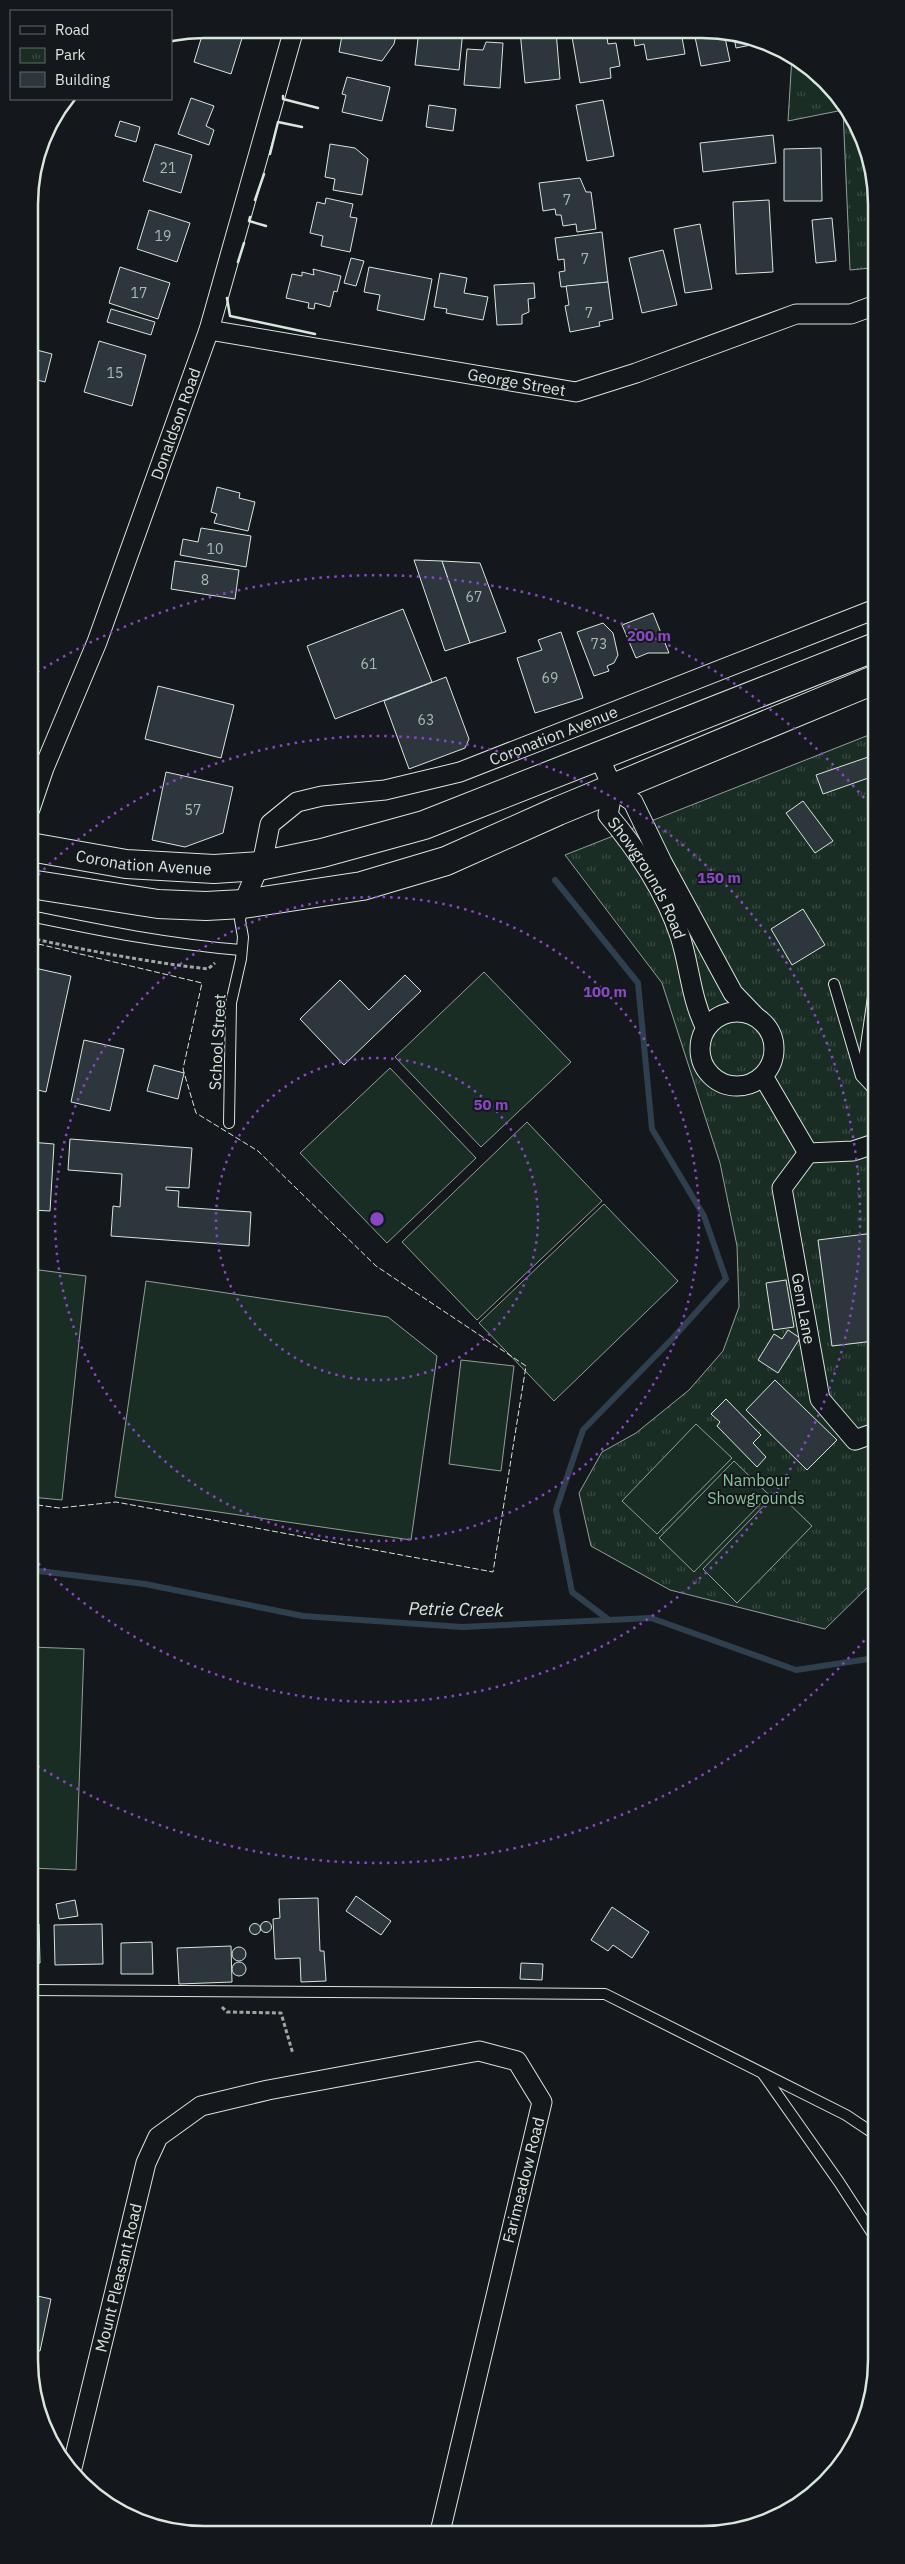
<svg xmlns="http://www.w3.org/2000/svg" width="905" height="2564" viewBox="0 0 905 2564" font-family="'IBM Plex Sans',sans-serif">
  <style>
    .park { fill: url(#park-tufts); stroke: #939e99 }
    .pitch { fill: #1a2d24; stroke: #939e99 }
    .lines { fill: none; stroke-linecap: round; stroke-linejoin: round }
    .stream { stroke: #2f3f4d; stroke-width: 6 }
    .building { fill: #2c363c; stroke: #d8e6dc }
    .lane-casing { stroke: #d8e6dc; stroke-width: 12 }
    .street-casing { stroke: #d8e6dc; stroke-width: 21 }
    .primary-casing { stroke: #d8e6dc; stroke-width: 30 }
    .path { stroke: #9da8a2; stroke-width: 3; stroke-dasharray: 4 2.5; stroke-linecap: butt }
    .lane { stroke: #14181c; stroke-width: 10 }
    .street { stroke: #14181c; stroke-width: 19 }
    .primary { stroke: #14181c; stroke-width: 28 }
    .fence { stroke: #d8e6dc; stroke-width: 1; stroke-dasharray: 6 2.5; stroke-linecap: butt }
    .wall { stroke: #d8e6dc; stroke-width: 2.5 }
    .ring { fill: none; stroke: #8948c3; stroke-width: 2.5; stroke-dasharray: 2.5 5 }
    .labels { text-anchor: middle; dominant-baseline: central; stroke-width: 4; stroke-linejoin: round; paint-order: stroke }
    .number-label { font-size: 14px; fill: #adbab4 }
    .street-label { font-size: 16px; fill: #d8e6dc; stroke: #14181c }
    .park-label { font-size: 16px; fill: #8ac095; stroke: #14181c }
    .water-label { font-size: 18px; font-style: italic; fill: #d8e6dc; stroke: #14181c }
    .rim { fill: none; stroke: #d8e6dc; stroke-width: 2.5 }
    .centre { fill: #8948c3; stroke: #14181c; stroke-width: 2.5 }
    .ring-label { font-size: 15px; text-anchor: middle; font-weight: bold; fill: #8948c3; stroke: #14181c; stroke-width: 4; stroke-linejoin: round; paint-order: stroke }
  </style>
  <defs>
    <pattern id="park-tufts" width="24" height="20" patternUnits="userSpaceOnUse" patternTransform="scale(1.25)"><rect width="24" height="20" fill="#1a2d24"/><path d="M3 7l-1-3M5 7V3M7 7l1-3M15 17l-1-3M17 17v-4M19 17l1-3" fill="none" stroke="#3b4b43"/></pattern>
  </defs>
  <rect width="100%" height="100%" fill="#14181c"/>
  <g class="park">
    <path d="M 792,56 L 825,80 L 853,116 L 873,169 L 873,266 L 871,268 L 850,270 L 843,110 L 788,121 Z"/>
    <path d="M 874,733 L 875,1580 L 825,1629 L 670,1590 L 591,1546 L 579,1493 L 602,1452 L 636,1433 L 689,1390 L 723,1351 L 739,1307 L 737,1246 L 720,1163 L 662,983 L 565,855 Z"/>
  </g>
  <g class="pitch">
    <path d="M 484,972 L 571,1062 L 481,1147 L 395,1057 Z"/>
    <path d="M 390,1068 L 476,1158 L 387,1243 L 300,1153 Z"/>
    <path d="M 527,1122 L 602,1201 L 477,1320 L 402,1242 Z"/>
    <path d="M 604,1204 L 678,1281 L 554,1401 L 479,1323 Z"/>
    <path d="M 31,1269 L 86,1276 L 62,1500 L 31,1497 Z"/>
    <path d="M 146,1281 L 388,1317 L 437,1356 L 411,1540 L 115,1497 Z"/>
    <path d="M 461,1360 L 514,1366 L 501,1471 L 449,1464 Z"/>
    <path d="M 696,1424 L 732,1458 L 657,1534 L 622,1501 Z"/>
    <path d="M 734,1461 L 769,1495 L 694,1572 L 659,1538 Z"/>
    <path d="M 777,1492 L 812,1526 L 737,1603 L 703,1569 Z"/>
    <path d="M 31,1647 L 84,1649 L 76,1870 L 31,1868 Z"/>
  </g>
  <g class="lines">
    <g class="stream">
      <path d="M 555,880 L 638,983 L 652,1129 L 704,1216 L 726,1279 L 673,1338 L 583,1430 L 556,1510 L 572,1592 L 609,1620"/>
      <path d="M 31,1570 L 145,1584 L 303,1616 L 462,1627 L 651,1618 L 796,1670 L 875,1658"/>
    </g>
  </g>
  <g class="building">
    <path d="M 204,29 L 224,29 L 243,35 L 231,74 L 194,62 Z"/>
    <path d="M 343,30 L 397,30 L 394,44 L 382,61 L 339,52 Z"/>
    <path d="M 419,30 L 463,30 L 459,70 L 415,65 Z"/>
    <path d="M 520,31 L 556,31 L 560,79 L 525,83 Z"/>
    <path d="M 571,31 L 606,31 L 608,44 L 616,43 L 620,66 L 610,68 L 611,78 L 580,83 Z"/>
    <path d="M 633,32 L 681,32 L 685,54 L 647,60 L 644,44 L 635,46 Z"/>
    <path d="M 694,32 L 724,33 L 730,61 L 701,66 Z"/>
    <path d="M 733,32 L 736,32 L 766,42 L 736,48 Z"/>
    <path d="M 486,42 L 503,43 L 500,88 L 464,85 L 467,49 L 483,50 Z"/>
    <path d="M 347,77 L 390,87 L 382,121 L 342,112 L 346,95 L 342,94 Z"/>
    <path d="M 191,98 L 214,106 L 206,126 L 214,130 L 209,145 L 178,134 Z"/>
    <path d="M 603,100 L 614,156 L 587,161 L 576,105 Z"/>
    <path d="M 429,105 L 456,109 L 453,131 L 426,127 Z"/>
    <path d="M 120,121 L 140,127 L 136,142 L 115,136 Z"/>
    <path d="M 773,135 L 776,163 L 703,172 L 700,143 Z"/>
    <path d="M 155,144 L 192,155 L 181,193 L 143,181 Z"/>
    <path d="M 330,144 L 355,148 L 368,159 L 362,195 L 333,190 L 335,179 L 325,177 Z"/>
    <path d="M 821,148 L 822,201 L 784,201 L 784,149 Z"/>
    <path d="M 580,178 L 586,192 L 591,192 L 596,229 L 577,232 L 576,224 L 563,226 L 561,215 L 556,215 L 555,209 L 543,211 L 539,183 Z"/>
    <path d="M 32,182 L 38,184 L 29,216 L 29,192 Z"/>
    <path d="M 326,198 L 353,204 L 350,217 L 357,218 L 350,252 L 321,246 L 323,236 L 310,233 L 317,202 L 325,204 Z"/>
    <path d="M 769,200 L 773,272 L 736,274 L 733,202 Z"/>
    <path d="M 149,210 L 190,223 L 177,262 L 137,249 Z"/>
    <path d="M 832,218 L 836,261 L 816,263 L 812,220 Z"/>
    <path d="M 700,224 L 712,289 L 685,293 L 674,229 Z"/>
    <path d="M 602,232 L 608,282 L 561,287 L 559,272 L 565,271 L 564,259 L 558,260 L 555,238 Z"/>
    <path d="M 663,250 L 677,305 L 642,313 L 629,258 Z"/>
    <path d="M 351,258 L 364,261 L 356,286 L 344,283 Z"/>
    <path d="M 120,267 L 170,283 L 158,319 L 109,303 Z"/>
    <path d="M 369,267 L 432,279 L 424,320 L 377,310 L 380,295 L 364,292 Z"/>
    <path d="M 313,269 L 341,276 L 337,292 L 334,291 L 330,307 L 315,303 L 314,309 L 308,308 L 309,303 L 286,298 L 292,274 L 302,276 L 302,272 L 314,275 Z"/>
    <path d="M 440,273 L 467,278 L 464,293 L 488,297 L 483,320 L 446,313 L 447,309 L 434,307 Z"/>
    <path d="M 608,282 L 613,319 L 599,322 L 600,326 L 570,332 L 565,306 L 569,305 L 566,286 Z"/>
    <path d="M 534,283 L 535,298 L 528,299 L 529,312 L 522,315 L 522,324 L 497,325 L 494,285 Z"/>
    <path d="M 111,309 L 155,322 L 151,335 L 107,322 Z"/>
    <path d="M 99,341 L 146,355 L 132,406 L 84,392 Z"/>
    <path d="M 29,348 L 52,354 L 45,382 L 29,378 Z"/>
    <path d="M 217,487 L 240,493 L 239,498 L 255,502 L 248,531 L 214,523 L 217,514 L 211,512 Z"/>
    <path d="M 201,528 L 251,536 L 246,567 L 180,555 L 183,539 L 198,542 Z"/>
    <path d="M 414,560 L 442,561 L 470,643 L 445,651 Z"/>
    <path d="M 175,561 L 239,570 L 235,599 L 171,589 Z"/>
    <path d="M 442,561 L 480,563 L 506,632 L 470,643 Z"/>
    <path d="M 403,609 L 432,682 L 335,719 L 307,646 Z"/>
    <path d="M 653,613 L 669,653 L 648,653 L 636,658 L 622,625 Z"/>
    <path d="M 603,623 L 613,633 L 618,655 L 614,663 L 607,666 L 609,671 L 594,676 L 577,632 Z"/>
    <path d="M 561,632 L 583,698 L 535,713 L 517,658 L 542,650 L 538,640 Z"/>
    <path d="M 446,677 L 469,739 L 465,748 L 409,769 L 384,701 Z"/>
    <path d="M 158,686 L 234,705 L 221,758 L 145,739 Z"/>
    <path d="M 874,755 L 874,776 L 823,794 L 816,775 Z"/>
    <path d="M 166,772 L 233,787 L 223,833 L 185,847 L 152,840 Z"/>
    <path d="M 803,801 L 833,841 L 815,853 L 786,813 Z"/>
    <path d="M 803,909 L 825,945 L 792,965 L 771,929 Z"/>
    <path d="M 30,967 L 71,976 L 46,1092 L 30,1088 Z"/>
    <path d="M 405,975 L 421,991 L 344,1065 L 300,1019 L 340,980 L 369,1010 Z"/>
    <path d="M 84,1040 L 124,1049 L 110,1111 L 71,1102 Z"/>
    <path d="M 154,1065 L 184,1073 L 178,1099 L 147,1091 Z"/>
    <path d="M 70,1139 L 192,1148 L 189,1188 L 166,1187 L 166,1190 L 179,1191 L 178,1207 L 251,1212 L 249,1246 L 111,1236 L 113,1206 L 120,1207 L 122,1174 L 68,1170 Z"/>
    <path d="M 30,1142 L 54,1144 L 50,1211 L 31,1210 Z"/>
    <path d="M 874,1233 L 874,1341 L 832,1346 L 818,1240 Z"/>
    <path d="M 786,1280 L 794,1327 L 773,1330 L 766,1283 Z"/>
    <path d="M 788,1330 L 800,1338 L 778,1373 L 758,1360 L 774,1334 L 782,1339 Z"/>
    <path d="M 775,1380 L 837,1440 L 807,1470 L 746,1410 Z"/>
    <path d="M 726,1399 L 761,1435 L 753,1443 L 766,1457 L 757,1467 L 717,1426 L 720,1422 L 711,1414 Z"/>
    <path d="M 356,1896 L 391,1921 L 381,1935 L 346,1911 Z"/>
    <path d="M 318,1898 L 320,1951 L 324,1951 L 326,1981 L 301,1982 L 300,1958 L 275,1959 L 273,1919 L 280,1918 L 279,1899 Z"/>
    <path d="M 75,1900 L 78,1916 L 59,1919 L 56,1904 Z"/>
    <path d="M 612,1907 L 649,1932 L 632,1958 L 613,1945 L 608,1951 L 591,1940 Z"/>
    <circle cx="266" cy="1927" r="5.5"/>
    <circle cx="255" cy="1929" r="5.5"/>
    <path d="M 32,1924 L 39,1924 L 40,1963 L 32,1963 Z"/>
    <path d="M 102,1924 L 103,1964 L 55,1965 L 54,1925 Z"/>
    <path d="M 152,1942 L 153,1974 L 121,1974 L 121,1943 Z"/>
    <path d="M 231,1946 L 232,1982 L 179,1984 L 177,1948 Z"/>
    <circle cx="239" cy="1954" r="7"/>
    <circle cx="239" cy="1969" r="7"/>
    <path d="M 521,1963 L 543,1964 L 542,1980 L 520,1979 Z"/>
    <path d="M 33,2295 L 51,2299 L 40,2351 L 32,2349 Z"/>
  </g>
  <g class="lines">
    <defs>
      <g id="lane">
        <path d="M 30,916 C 103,931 167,944 241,950"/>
        <path d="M 834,984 L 861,1076 L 874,1090"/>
        <path d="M 862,1073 L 874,990"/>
        <path d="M 229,1123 L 231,1003 L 241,959 L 243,937 L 240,920 L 243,905"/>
        <path d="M 32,1990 L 605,1994 L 846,2115 L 876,2135"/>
        <path d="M 763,2074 L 839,2182 L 876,2239"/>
      </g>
      <g id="street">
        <path id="s1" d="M 209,330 L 576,392 L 636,373 L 796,314 L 851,314 L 873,306"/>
        <path d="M 598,755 L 613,788"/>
        <path d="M 613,788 L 633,802 L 662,862 L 733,993 L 755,1016"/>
        <path id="s2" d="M 613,788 L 608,815 C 637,849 666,893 680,936 C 690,967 691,1000 706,1028"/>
        <path id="s3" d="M 30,809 L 44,768 L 97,642 L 209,330 L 294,29"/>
        <path id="s4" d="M 243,904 L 264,854 L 270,824 L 297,802 L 322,796 L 385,790 L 460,772 L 873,610"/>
        <circle cx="737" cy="1049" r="37"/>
        <path d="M 763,1076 L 808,1153 L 853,1151 L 874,1144"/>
        <path id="s5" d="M 808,1153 L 782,1188 L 820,1399 L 855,1440 L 875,1433"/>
        <path id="s6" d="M 71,2472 L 146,2163 L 158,2137 L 201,2106 L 268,2090 L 479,2051 L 517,2061 L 542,2102 L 440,2532"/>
      </g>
      <g id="primary">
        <path id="s7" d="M 30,847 L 126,864 L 214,869 L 259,866 L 322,853 L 424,825 L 873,648"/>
        <path d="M 30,884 L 158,904 L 206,906 L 243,904 L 362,886 L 446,861 L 558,811 L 874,680"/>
      </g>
    </defs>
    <use href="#lane" class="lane-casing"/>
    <use href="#street" class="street-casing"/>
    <use href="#primary" class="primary-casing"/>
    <g class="path">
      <path d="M 30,938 C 89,951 148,962 208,969 L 215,963"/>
      <path d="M 222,2007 L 227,2012 L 281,2013 L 293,2054"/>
    </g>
    <use href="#lane" class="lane"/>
    <use href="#street" class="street"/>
    <use href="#primary" class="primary"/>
    <path class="fence" d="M 30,942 L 202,983 L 183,1069 L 196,1113 L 258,1151 L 376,1266 L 526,1366 L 493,1572 L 116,1502 L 59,1508 L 31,1504"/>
    <g class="wall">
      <path d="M 283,96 L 283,99 L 318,108"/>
      <path d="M 270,154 L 278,122 L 302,127"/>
      <path d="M 255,200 L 264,174"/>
      <path d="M 250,217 L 249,221 L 266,226"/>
      <path d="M 238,262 L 244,243"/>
      <path d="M 227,298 L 230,316 L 315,334"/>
    </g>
  </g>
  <g class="ring">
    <circle cx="377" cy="1219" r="161"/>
    <circle cx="377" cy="1219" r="322"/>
    <path d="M33 880A483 483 0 1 1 33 1558"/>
    <path d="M874 1629A644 644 0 0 1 36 1765M31 676A644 644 0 0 1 870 805"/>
  </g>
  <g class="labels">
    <g class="number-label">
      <text x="168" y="168">21</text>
      <text x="567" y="200">7</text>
      <text x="163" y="236">19</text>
      <text x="585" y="259">7</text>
      <text x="139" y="293">17</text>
      <text x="589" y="313">7</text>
      <text x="115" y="373">15</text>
      <text x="215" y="549">10</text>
      <text x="205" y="580">8</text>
      <text x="474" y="597">67</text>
      <text x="599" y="644">73</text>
      <text x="369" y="664">61</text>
      <text x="550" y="678">69</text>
      <text x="426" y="720">63</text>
      <text x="193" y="810">57</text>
    </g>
    <g class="street-label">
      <text stroke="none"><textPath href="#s1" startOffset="312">George Street</textPath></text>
      <text stroke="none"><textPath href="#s3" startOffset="412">Donaldson Road</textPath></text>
      <text stroke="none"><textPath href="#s4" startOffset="386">Coronation Avenue</textPath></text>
      <text stroke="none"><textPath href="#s7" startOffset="115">Coronation Avenue</textPath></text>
      <text stroke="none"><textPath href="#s2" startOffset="102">Showgrounds Road</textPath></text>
      <text transform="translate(217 1042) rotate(-87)">School Street</text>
      <text stroke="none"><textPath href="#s5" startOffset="166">Gem Lane</textPath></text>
      <text transform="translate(523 2180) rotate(-76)">Farimeadow Road</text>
      <text stroke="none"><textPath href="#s6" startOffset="200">Mount Pleasant Road</textPath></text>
    </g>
    <g class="park-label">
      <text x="756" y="1480">Nambour<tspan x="756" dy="18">Showgrounds</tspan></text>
    </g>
    <g class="water-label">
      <text transform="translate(456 1609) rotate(1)">Petrie Creek</text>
    </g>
  </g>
  <path d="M0 0H905V2564H0ZM204 38H702A166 166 0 0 1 868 204V2360A166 166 0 0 1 702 2526H204A166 166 0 0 1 38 2360V204A166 166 0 0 1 204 38Z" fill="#14181c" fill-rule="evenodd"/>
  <path class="rim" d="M204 38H702A166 166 0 0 1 868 204V2360A166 166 0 0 1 702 2526H204A166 166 0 0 1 38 2360V204A166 166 0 0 1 204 38Z"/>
  <circle cx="377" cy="1219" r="8" class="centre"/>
  <g class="ring-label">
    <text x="649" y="641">200 m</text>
    <text x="719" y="883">150 m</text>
    <text x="605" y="997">100 m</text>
    <text x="491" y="1110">50 m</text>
  </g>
  <rect x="10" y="10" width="162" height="90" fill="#14181c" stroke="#626a69"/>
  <rect x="20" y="26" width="25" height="8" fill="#14181c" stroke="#626a69"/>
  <text x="55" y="35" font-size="15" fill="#d8e6dc">Road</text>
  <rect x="20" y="48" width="25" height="15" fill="url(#park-tufts)" stroke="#626a69"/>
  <text x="55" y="60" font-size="15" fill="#d8e6dc">Park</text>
  <rect x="20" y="72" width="25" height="15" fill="#2c363c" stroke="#626a69"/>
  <text x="55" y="85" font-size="15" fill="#d8e6dc">Building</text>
</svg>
